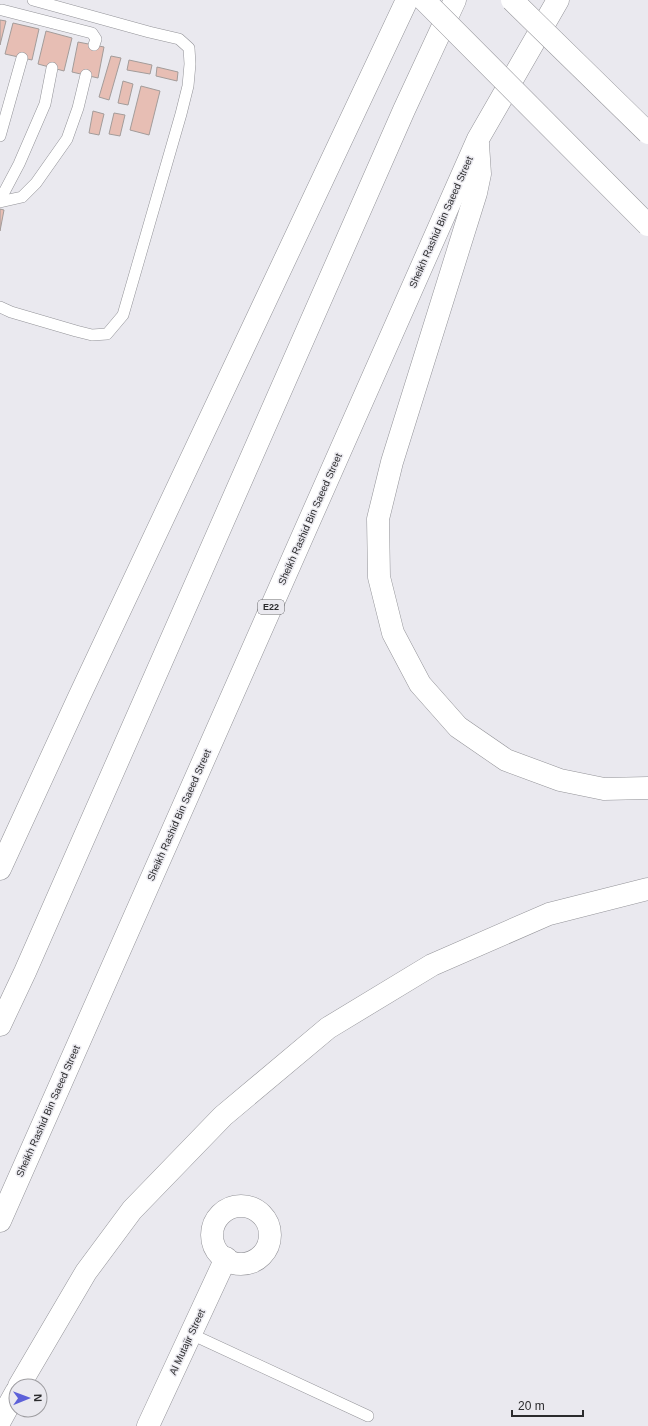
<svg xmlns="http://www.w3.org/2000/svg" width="648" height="1426" viewBox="0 0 648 1426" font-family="Arial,sans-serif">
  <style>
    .building { fill: #e7beb4; stroke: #a39c9a }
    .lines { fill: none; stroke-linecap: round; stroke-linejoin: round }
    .lane-casing { stroke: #939398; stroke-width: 12 }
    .street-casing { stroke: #939398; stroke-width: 23 }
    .highway-casing { stroke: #939398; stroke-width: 23 }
    .lane { stroke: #fff; stroke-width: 11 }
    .street { stroke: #fff; stroke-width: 22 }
    .highway { stroke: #fff; stroke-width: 22 }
    .highway-bridge-casing { stroke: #939398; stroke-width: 23; stroke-linecap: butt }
    .highway-bridge { stroke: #fff; stroke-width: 22 }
    .labels { text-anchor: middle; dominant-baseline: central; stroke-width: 3; stroke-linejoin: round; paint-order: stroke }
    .shield { fill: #eae9ef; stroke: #646467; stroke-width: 1 }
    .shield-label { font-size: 9px; font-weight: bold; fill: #2b2b2d }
    .street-label { font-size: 10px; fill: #2b2b2d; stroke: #eae9ef }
  </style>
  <rect width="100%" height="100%" fill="#eae9ef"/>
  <g class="building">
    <path d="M 0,20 L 6,21 L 0,45 Z"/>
    <path d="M 13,23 L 39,29 L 32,60 L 5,54 Z"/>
    <path d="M 46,31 L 72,38 L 64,71 L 38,64 Z"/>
    <path d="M 78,42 L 104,47 L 98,78 L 72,72 Z"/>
    <path d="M 111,56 L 121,58 L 109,100 L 99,97 Z"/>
    <path d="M 129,60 L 152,65 L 150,74 L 127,70 Z"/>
    <path d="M 157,67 L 178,72 L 177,81 L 156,76 Z"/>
    <path d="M 123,81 L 133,84 L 128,105 L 118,103 Z"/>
    <path d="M 141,86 L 160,91 L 149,135 L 130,130 Z"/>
    <path d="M 93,111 L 104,114 L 99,135 L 89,133 Z"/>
    <path d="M 114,113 L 125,115 L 120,136 L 109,134 Z"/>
    <path d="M 0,209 L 4,210 L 0,231 Z"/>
  </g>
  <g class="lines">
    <defs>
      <g id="lane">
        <path d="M 2,10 L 92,33 L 96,39 L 94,45"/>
        <path d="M 0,136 L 22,58"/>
        <path d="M 0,200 L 19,164 L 45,104 L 52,68"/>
        <path d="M 0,202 L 22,197 L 36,183 L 67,139 L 78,108 L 86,75"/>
        <path d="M 0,307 L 11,312 L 76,331 L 92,335 L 107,334 L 123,315 L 181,114 L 188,86 L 190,64 L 189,48 L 179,39 L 149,32 L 33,0"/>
        <path d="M 191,1334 L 368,1416"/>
      </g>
      <g id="street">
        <circle cx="241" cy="1235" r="29"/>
        <path d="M 148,1426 L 226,1258"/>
      </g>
      <g id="highway">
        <path d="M 478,144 L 480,174 L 476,193 L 392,462 L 378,519 L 379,577 L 393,633 L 420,684 L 458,727 L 506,760 L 560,780 L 604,789 L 648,788"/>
        <path d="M 0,869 L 79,697 L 407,0"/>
        <path d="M 0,1025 L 25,972 L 404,110 L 455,0"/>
        <path d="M 0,1221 L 478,139 L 558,0"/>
        <path d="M 19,1386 L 86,1272 L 132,1210 L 223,1116 L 328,1028 L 432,965 L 549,914 L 648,889"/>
        <path d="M 0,1421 L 16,1392"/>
      </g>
    </defs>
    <use href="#lane" class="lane-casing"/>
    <use href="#street" class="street-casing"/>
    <use href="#highway" class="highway-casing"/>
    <use href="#lane" class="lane"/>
    <use href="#street" class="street"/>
    <use href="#highway" class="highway"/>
    <defs>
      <g id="highway-bridge">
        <path d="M 424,0 L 648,225"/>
        <path d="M 512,0 L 648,133"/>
      </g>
    </defs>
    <use href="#highway-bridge" class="highway-bridge-casing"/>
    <use href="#highway-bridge" class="highway-bridge"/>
  </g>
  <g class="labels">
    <rect class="shield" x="258" y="600" width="26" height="14" rx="3"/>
    <g class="shield-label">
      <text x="271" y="607">E22</text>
    </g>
    <g class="street-label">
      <text transform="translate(441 222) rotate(-66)">Sheikh Rashid Bin Saeed Street</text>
      <text transform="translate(310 519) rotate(-66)">Sheikh Rashid Bin Saeed Street</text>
      <text transform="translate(179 815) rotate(-66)">Sheikh Rashid Bin Saeed Street</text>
      <text transform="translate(48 1111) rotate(-66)">Sheikh Rashid Bin Saeed Street</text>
      <text transform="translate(187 1342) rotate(-65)">Al Mutajir Street</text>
    </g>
  </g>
  <g transform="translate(28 1398) rotate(89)"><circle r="19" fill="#eae9ef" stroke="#9e9da1"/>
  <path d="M0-3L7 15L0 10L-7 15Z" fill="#5d61d9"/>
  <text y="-6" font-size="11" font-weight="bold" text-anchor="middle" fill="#2b2b2d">N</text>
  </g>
  <path d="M512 1410v6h71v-6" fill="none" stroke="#2b2b2d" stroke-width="2"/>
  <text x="518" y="1410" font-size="12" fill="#2b2b2d" stroke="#eae9ef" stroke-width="3" paint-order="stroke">20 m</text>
</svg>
